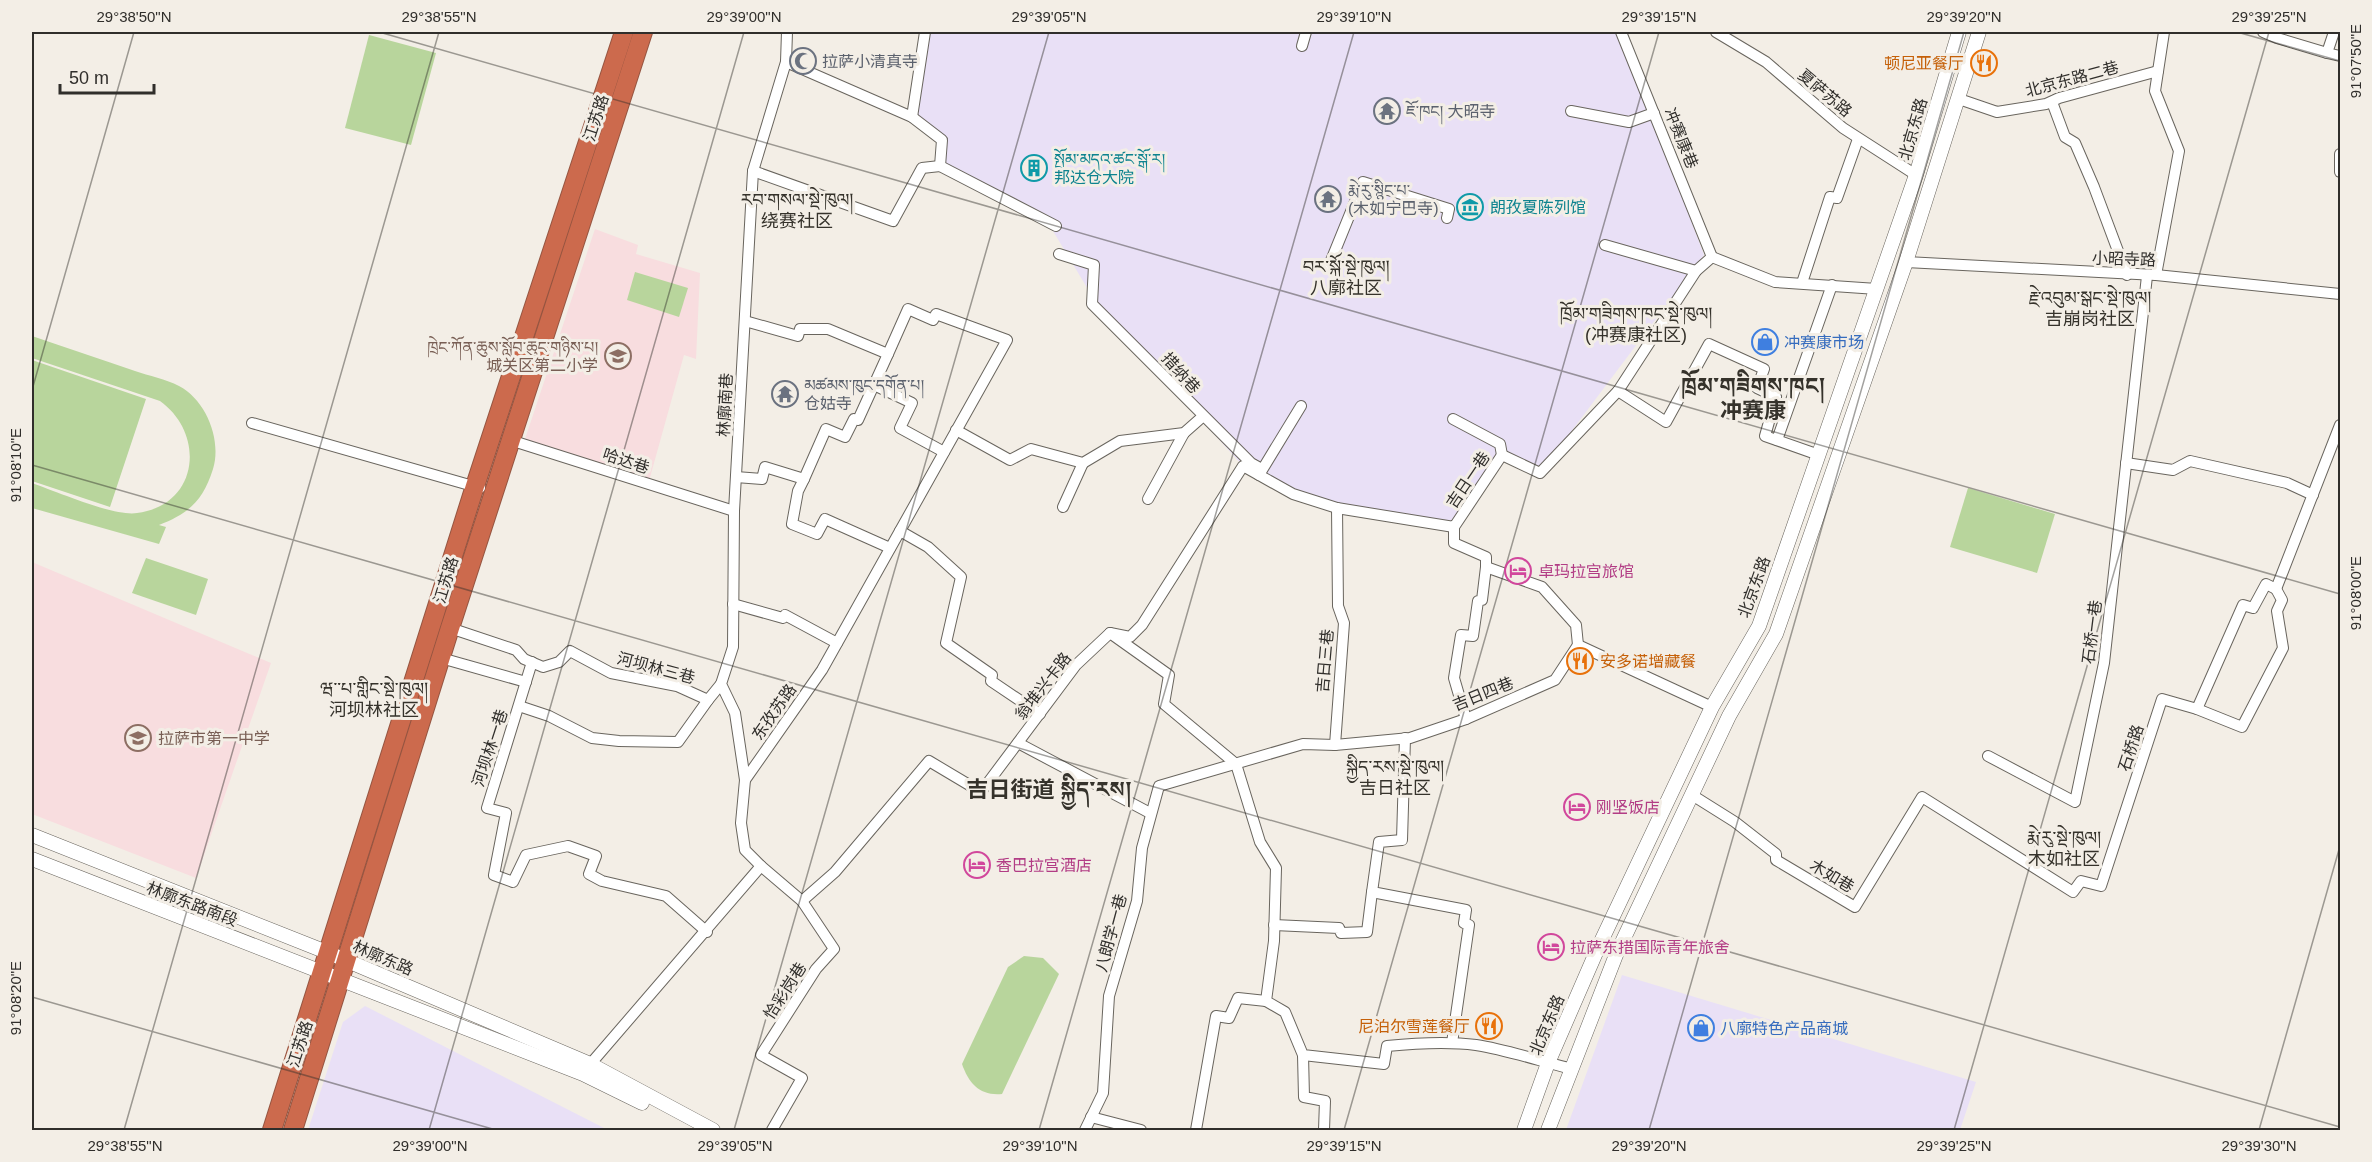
<svg xmlns="http://www.w3.org/2000/svg" width="2372" height="1162" viewBox="0 0 2372 1162" font-family="Arial,'Noto Sans SC','Noto Serif Tibetan',sans-serif">
  <style>
    .commercial { fill: #e9e0f6 }
    .education { fill: #f8dddf }
    .grass { fill: #b8d59c }
    .lines { fill: none; stroke-linecap: round; stroke-linejoin: round }
    .street-casing { stroke: #69655e; stroke-width: 12 }
    .secondary-casing { stroke: #69655e; stroke-width: 15 }
    .highway-casing { stroke: #955541; stroke-width: 20 }
    .street { stroke: #fff; stroke-width: 10 }
    .secondary { stroke: #fff; stroke-width: 14 }
    .highway { stroke: #cc6a4d; stroke-width: 18 }
    .ticks { fill: none; stroke: #302e2b; stroke-width: 1.5; stroke-opacity: 0.45 }
    .labels { text-anchor: middle; dominant-baseline: central; stroke-width: 6; stroke-linejoin: round; paint-order: stroke }
    .worship-label { font-size: 16px; fill: #5b616d; stroke: #f3eee6; text-anchor: start }
    .food-label { font-size: 16px; fill: #c56008; stroke: #f3eee6; text-anchor: end }
    .street-label { font-size: 16px; fill: #302e2b; stroke: #f3eee6 }
    .culture-label { font-size: 16px; fill: #0d838f; stroke: #f3eee6; text-anchor: start }
    .shop-label { font-size: 16px; fill: #366cbe; stroke: #f3eee6; text-anchor: start }
    .education-label { font-size: 16px; fill: #785e54; stroke: #f3eee6; text-anchor: end }
    .hotel-label { font-size: 16px; fill: #b23c85; stroke: #f3eee6; text-anchor: start }
    .neighbourhood-label { font-size: 18px; fill: #35322b; stroke: #f3eee6 }
    .district-label { font-size: 22px; font-weight: bold; fill: #35322b; stroke: #f3eee6 }
    .neatline { fill: none; stroke: #302e2b; stroke-width: 2 }
    .ticks-label { font-size: 15px; text-anchor: middle; fill: #302e2b }
  </style>
  <rect width="100%" height="100%" fill="#f3eee6"/>
  <g class="commercial">
    <path d="M 929,32 L 1620,32 L 1704,255 L 1540,473 L 1501,455 L 1454,527 L 1337,508 L 1243,466 L 1098,306 L 1047,221 L 940,166 L 942,140 L 912,117 Z"/>
    <path d="M 1622,975 L 1976,1082 L 1960,1130 L 1566,1130 Z"/>
    <path d="M 365,1006 L 608,1130 L 308,1130 L 343,1022 Z"/>
  </g>
  <g class="education">
    <path d="M 595,229 L 638,245 L 636,254 L 700,273 L 696,359 L 684,355 L 649,481 L 525,439 Z"/>
    <path d="M 32,562 L 271,663 L 196,878 L 32,814 Z"/>
  </g>
  <g class="grass">
    <path d="M 369,35 L 436,53 L 411,145 L 345,128 Z"/>
    <path d="M 635,272 L 688,288 L 679,317 L 627,300 Z"/>
    <path d="M 32,336 C 66,348 101,359 135,371 C 149,376 166,379 179,386 C 206,400 222,440 213,469 C 203,500 190,513 159,525 L 166,527 L 159,544 L 32,508 L 32,483 C 55,491 115,517 137,513 C 199,505 206,434 160,401 L 32,358 Z"/>
    <path d="M 32,360 L 146,399 L 110,507 L 32,481 Z"/>
    <path d="M 1968,488 L 2055,514 L 2037,573 L 1950,547 Z"/>
    <path d="M 146,558 L 208,579 L 196,615 L 132,593 Z"/>
    <path d="M 1024,956 L 1043,958 L 1059,974 L 1002,1094 C 980,1096 969,1084 962,1064 L 1008,967 Z"/>
  </g>
  <g class="lines">
    <defs>
      <g id="street">
        <path d="M 1621,32 L 1712,257"/>
        <path d="M 1716,32 L 1766,62 L 1843,128 L 1916,175"/>
        <path d="M 2263,32 L 2277,38 L 2327,53"/>
        <path d="M 2334,32 L 2327,53 L 2340,56"/>
        <path d="M 1302,46 L 1306,32"/>
        <path d="M 786,62 L 912,117 L 942,140 L 940,166"/>
        <path d="M 1959,99 L 1997,112 L 2046,104 L 2059,98 L 2158,71"/>
        <path d="M 2052,102 L 2065,137 L 2075,143 L 2094,187 L 2127,275"/>
        <path d="M 1571,111 L 1629,122 L 1654,113"/>
        <path d="M 912,117 L 925,32"/>
        <path d="M 2340,154 L 2340,172"/>
        <path d="M 940,166 L 1056,226"/>
        <path d="M 753,171 L 893,221 L 922,168 L 940,166"/>
        <path d="M 1605,245 L 1696,271"/>
        <path d="M 1059,254 L 1094,265 L 1092,304 L 1251,463 L 1260,468"/>
        <path d="M 1712,257 L 1775,282 L 1877,289"/>
        <path d="M 1906,262 L 2156,275 L 2340,294"/>
        <path d="M 1328,268 L 1363,182 L 1449,209 L 1447,218"/>
        <path d="M 2156,275 L 2179,151 L 2155,91 L 2164,32"/>
        <path d="M 1802,283 L 1830,197 L 1837,198 L 1858,139"/>
        <path d="M 874,385 L 912,403 L 900,428 L 944,452"/>
        <path d="M 1618,391 L 1666,422 L 1709,344 L 1764,369 L 1757,388 L 1776,397 L 1765,436 L 1819,455"/>
        <path d="M 1453,419 L 1500,444 L 1502,455"/>
        <path d="M 252,423 L 480,488"/>
        <path d="M 956,430 L 1010,460 L 1031,449 L 1083,463 L 1120,441 L 1184,433 L 1201,418"/>
        <path d="M 510,440 L 734,511"/>
        <path d="M 1777,440 L 1832,285"/>
        <path d="M 2126,463 L 2173,470 L 2190,461 L 2287,483 L 2313,495"/>
        <path d="M 1259,475 L 1293,494 L 1337,508 L 1454,527 L 1502,455 L 1540,473 L 1618,391 L 1696,271 L 1712,257"/>
        <path d="M 736,477 L 762,479 L 765,467 L 804,479 L 826,429 L 845,437 L 854,419 L 858,420 L 888,354"/>
        <path d="M 804,479 L 798,491 L 792,524 L 817,534 L 825,519 L 890,548"/>
        <path d="M 1148,499 L 1184,433"/>
        <path d="M 1063,507 L 1083,463"/>
        <path d="M 1454,527 L 1454,543 L 1486,557 L 1486,567 L 1542,587 L 1576,625 L 1578,645"/>
        <path d="M 900,531 L 928,547 L 961,577 L 946,643 L 992,675 L 991,681 L 1040,714"/>
        <path d="M 733,604 L 783,618 L 785,615 L 837,643"/>
        <path d="M 450,628 L 516,650 L 524,659 L 543,667 L 559,662 L 570,651 L 611,673 L 677,686 L 708,700 L 721,684"/>
        <path d="M 1110,633 L 1169,675 L 1164,704 L 1236,764 L 1260,842 L 1276,868 L 1274,941 L 1266,1001 L 1285,1012 L 1303,1055 L 1384,1064 L 1387,1046 C 1417,1043 1446,1041 1476,1045 C 1508,1050 1540,1061 1572,1069"/>
        <path d="M 441,658 L 526,682"/>
        <path d="M 532,662 L 487,808 L 506,813 L 494,875 L 513,882 L 526,855 L 568,846 L 596,856 L 589,874 L 602,881 L 666,896 L 707,932"/>
        <path d="M 519,706 L 549,716 L 592,738 L 619,741 L 678,742 L 708,700"/>
        <path d="M 2197,709 L 2242,727 L 2283,648 L 2277,611 L 2282,600 L 2276,589"/>
        <path d="M 1466,719 L 1454,678 L 1461,635 L 1473,636 L 1478,601 L 1482,600 L 1486,567"/>
        <path d="M 1405,738 L 1402,840 L 1379,842 L 1372,892 L 1466,910 L 1464,923 L 1469,925 L 1452,1043"/>
        <path d="M 1018,743 L 1150,813"/>
        <path d="M 1335,745 L 1344,623 L 1338,606 L 1337,508"/>
        <path d="M 1988,756 L 2075,802 L 2104,663 L 2147,276"/>
        <path d="M 745,780 L 735,713 L 721,684 L 733,647 L 734,511 L 753,171 L 786,62 L 787,32"/>
        <path d="M 1692,795 L 1735,822 L 1776,854 L 1776,860 L 1855,907 L 1922,797 L 2073,892 L 2081,881 L 2101,886 L 2162,699 L 2197,709 L 2243,605 L 2253,608 L 2266,584 L 2276,589 L 2340,425"/>
        <path d="M 761,866 L 802,901 L 834,949 L 816,969 L 761,1055 L 802,1078 L 772,1130"/>
        <path d="M 802,901 L 835,872 L 929,761 L 981,792 L 1076,665 L 1110,633 L 1130,637 L 1142,625 L 1243,466 L 1259,475 L 1301,406"/>
        <path d="M 1274,925 L 1339,928 L 1341,933 L 1367,932 L 1372,892"/>
        <path d="M 1303,1055 L 1304,1097 L 1325,1101 L 1324,1130"/>
        <path d="M 587,1068 L 761,866 L 745,850 L 741,823 L 745,780 L 822,670 L 1007,340 L 936,314 L 933,320 L 908,309 L 888,354 L 828,329 L 800,329 L 798,336 L 745,321"/>
        <path d="M 1091,1117 L 1141,1130"/>
        <path d="M 1085,1130 L 1103,1093 L 1109,996 L 1137,901 L 1142,848 L 1159,786 L 1303,744 L 1335,745 L 1410,738 L 1466,719 L 1555,680 L 1578,645 L 1712,707"/>
        <path d="M 1196,1130 L 1216,1016 L 1229,1018 L 1238,998 L 1266,1001"/>
      </g>
      <g id="secondary">
        <path d="M 32,835 L 329,953 L 590,1064 L 713,1130"/>
        <path d="M 32,859 L 583,1074 L 642,1103"/>
        <path d="M 1524,1130 L 1548,1063 L 1598,948 L 1712,707 L 1759,626 L 1916,175 L 1959,32"/>
        <path d="M 1548,1130 L 1616,955 L 1729,716 L 1776,634 L 1906,262 L 1979,32"/>
      </g>
      <g id="highway">
        <path d="M 272,1130 L 475,486 L 624,32"/>
        <path d="M 293,1130 L 450,628 L 643,32"/>
      </g>
    </defs>
    <use href="#street" class="street-casing"/>
    <use href="#secondary" class="secondary-casing"/>
    <use href="#highway" class="highway-casing"/>
    <use href="#street" class="street"/>
    <use href="#secondary" class="secondary"/>
    <use href="#highway" class="highway"/>
  </g>
  <path class="ticks" d="M 379,32 L 2340,594M 2237,32 L 2340,61M 32,390 L 134,32M 32,465 L 2340,1127M 32,997 L 496,1130M 124,1130 L 439,32M 429,1130 L 744,32M 734,1130 L 1049,32M 1039,1130 L 1354,32M 1344,1130 L 1659,32M 1649,1130 L 1964,32M 1954,1130 L 2269,32M 2259,1130 L 2340,846"/>
  <defs>
    <symbol id="mosque-ring" viewBox="-11 -11 22 22"><circle r="9.5" fill="#f3eee6" stroke="#6b7280" stroke-width="1.5"/><path d="M3.5-4.9A6 6 0 1 0 3.5 4.9A5 5 0 1 1 3.5-4.9Z" fill="#6b7280"/></symbol>
    <symbol id="restaurant-ring" viewBox="-11 -11 22 22"><circle r="9.5" fill="#f3eee6" stroke="#e8710a" stroke-width="1.5"/><path d="M-5-6h1v4h1v-4h1v4h1v-4h1v5L-1.5 .5V6h-2V.5L-5-1ZM5-6V6H3V1.5H1.5Q1.5-4 5-6Z" fill="#e8710a"/></symbol>
    <symbol id="temple-ring" viewBox="-11 -11 22 22"><circle r="9.5" fill="#f3eee6" stroke="#6b7280" stroke-width="1.5"/><path d="M0-6L5-2H3V0L6.5 2.5H4V6H1.5V3h-3V6H-4V2.5H-6.5L-3 0V-2H-5Z" fill="#6b7280"/></symbol>
    <symbol id="building-ring" viewBox="-11 -11 22 22"><circle r="9.5" fill="#f3eee6" stroke="#0f9aa8" stroke-width="1.5"/><path d="M-4-6H4V6H1V3H-1V6H-4ZM-2.5-4.3h1.7v1.8h-1.7ZM.8-4.3h1.7v1.8H.8ZM-2.5-1h1.7V.8h-1.7ZM.8-1h1.7V.8H.8Z" fill="#0f9aa8"/></symbol>
    <symbol id="museum-ring" viewBox="-11 -11 22 22"><circle r="9.5" fill="#f3eee6" stroke="#0f9aa8" stroke-width="1.5"/><path d="M0-6L6-3V-2H-6V-3ZM-5-1h2V3h-2ZM-1-1h2V3h-2ZM3-1h2V3H3ZM-6 4H6V6H-6Z" fill="#0f9aa8"/></symbol>
    <symbol id="shop-ring" viewBox="-11 -11 22 22"><circle r="9.5" fill="#f3eee6" stroke="#3f7fe0" stroke-width="1.5"/><path d="M-5-2.5h2.3a2.7 3.5 0 0 1 5.4 0H5L5.5 6h-11ZM-1.5-2.5h3a1.5 2.3 0 0 0-3 0Z" fill="#3f7fe0"/></symbol>
    <symbol id="school-ring" viewBox="-11 -11 22 22"><circle r="9.5" fill="#f3eee6" stroke="#8d6e63" stroke-width="1.5"/><path d="M0-5L7-2L0 1L-7-2ZM-4 1L0 2.5L4 1V4Q0 6-4 4Z" fill="#8d6e63"/></symbol>
    <symbol id="hotel-ring" viewBox="-11 -11 22 22"><circle r="9.5" fill="#f3eee6" stroke="#d1479c" stroke-width="1.5"/><path d="M-6-4.5h1.5V1H6V5H4.5V3h-9V5H-6ZM-4 0a1.8 1.8 0 1 1 3.6 0ZM.5 0V-2.5h3Q6-2.5 6 0Z" fill="#d1479c"/></symbol>
  </defs>
  <g fill-rule="evenodd">
    <use href="#mosque-ring" x="788" y="46" width="30" height="30"/>
    <use href="#restaurant-ring" x="1969" y="48" width="30" height="30"/>
    <use href="#temple-ring" x="1372" y="96" width="30" height="30"/>
    <use href="#building-ring" x="1019" y="153" width="30" height="30"/>
    <use href="#temple-ring" x="1313" y="184" width="30" height="30"/>
    <use href="#museum-ring" x="1455" y="192" width="30" height="30"/>
    <use href="#shop-ring" x="1750" y="327" width="30" height="30"/>
    <use href="#school-ring" x="603" y="341" width="30" height="30"/>
    <use href="#temple-ring" x="770" y="379" width="30" height="30"/>
    <use href="#hotel-ring" x="1503" y="556" width="30" height="30"/>
    <use href="#restaurant-ring" x="1565" y="646" width="30" height="30"/>
    <use href="#school-ring" x="123" y="723" width="30" height="30"/>
    <use href="#hotel-ring" x="1562" y="792" width="30" height="30"/>
    <use href="#hotel-ring" x="962" y="850" width="30" height="30"/>
    <use href="#hotel-ring" x="1536" y="932" width="30" height="30"/>
    <use href="#restaurant-ring" x="1474" y="1011" width="30" height="30"/>
    <use href="#shop-ring" x="1686" y="1013" width="30" height="30"/>
  </g>
  <g class="labels">
    <g class="worship-label">
      <text x="822" y="61">拉萨小清真寺</text>
      <text x="1406" y="111">ཇོ་ཁང། 大昭寺</text>
      <text x="1348" y="190">རྨེ་རུ་སྙིང་པ་<tspan x="1348" dy="18">(木如宁巴寺)</tspan></text>
      <text x="804" y="385">མཚམས་ཁུང་དགོན་པ།<tspan x="804" dy="18">仓姑寺</tspan></text>
    </g>
    <g class="food-label">
      <text x="1964" y="63">顿尼亚餐厅</text>
      <text x="1600" y="661" text-anchor="start">安多诺增藏餐</text>
      <text x="1470" y="1026">尼泊尔雪莲餐厅</text>
    </g>
    <g class="street-label">
      <text transform="translate(2072 79) rotate(-15)">北京东路二巷</text>
      <text transform="translate(1825 93) rotate(40)">夏萨苏路</text>
      <text transform="translate(596 118) rotate(-72)">江苏路</text>
      <text transform="translate(1913 129) rotate(-74)">北京东路</text>
      <text transform="translate(1681 138) rotate(68)">冲赛康巷</text>
      <text transform="translate(2124 259) rotate(2)">小昭寺路</text>
      <text transform="translate(1181 373) rotate(48)">措纳巷</text>
      <text transform="translate(725 405) rotate(-87)">林廓南巷</text>
      <text transform="translate(626 461) rotate(18)">哈达巷</text>
      <text transform="translate(1468 480) rotate(-56)">吉日一巷</text>
      <text transform="translate(446 580) rotate(-73)">江苏路</text>
      <text transform="translate(1754 587) rotate(-70)">北京东路</text>
      <text transform="translate(2092 632) rotate(-83)">石桥一巷</text>
      <text transform="translate(1325 661) rotate(-85)">吉日三巷</text>
      <text transform="translate(656 668) rotate(15)">河坝林三巷</text>
      <text transform="translate(1043 686) rotate(-52)">翁堆兴卡路</text>
      <text transform="translate(1483 694) rotate(-22)">吉日四巷</text>
      <text transform="translate(774 712) rotate(-55)">东孜苏路</text>
      <text transform="translate(490 748) rotate(-72)">河坝林一巷</text>
      <text transform="translate(2131 748) rotate(-72)">石桥路</text>
      <text transform="translate(1832 876) rotate(31)">木如巷</text>
      <text transform="translate(192 904) rotate(21)">林廓东路南段</text>
      <text transform="translate(1111 933) rotate(-75)">八朗学一巷</text>
      <text transform="translate(383 958) rotate(23)">林廓东路</text>
      <text transform="translate(785 991) rotate(-57)">恰彩岗巷</text>
      <text transform="translate(1547 1025) rotate(-67)">北京东路</text>
      <text transform="translate(300 1044) rotate(-72)">江苏路</text>
    </g>
    <g class="culture-label">
      <text x="1054" y="159">སྤོམ་མདའ་ཚང་སྒོ་ར།<tspan x="1054" dy="18">邦达仓大院</tspan></text>
      <text x="1490" y="207">朗孜夏陈列馆</text>
    </g>
    <g class="shop-label">
      <text x="1784" y="342">冲赛康市场</text>
      <text x="1720" y="1028">八廓特色产品商城</text>
    </g>
    <g class="education-label">
      <text x="598" y="347">ཁྲེང་ཀོན་ཆུས་སློབ་ཆུང་གཉིས་པ།<tspan x="598" dy="18">城关区第二小学</tspan></text>
      <text x="158" y="738" text-anchor="start">拉萨市第一中学</text>
    </g>
    <g class="hotel-label">
      <text x="1538" y="571">卓玛拉宫旅馆</text>
      <text x="1596" y="807">刚坚饭店</text>
      <text x="996" y="865">香巴拉宫酒店</text>
      <text x="1570" y="947">拉萨东措国际青年旅舍</text>
    </g>
    <g class="neighbourhood-label">
      <text x="797" y="200">རབ་གསལ་སྡེ་ཁུལ།<tspan x="797" dy="21">绕赛社区</tspan></text>
      <text x="1346" y="267">བར་སྐོ་སྡེ་ཁུལ།<tspan x="1346" dy="21">八廓社区</tspan></text>
      <text x="2090" y="298">རྗེ་འབུམ་སྒང་སྡེ་ཁུལ།<tspan x="2090" dy="21">吉崩岗社区</tspan></text>
      <text x="1636" y="314">ཁྲོམ་གཟིགས་ཁང་སྡེ་ཁུལ།<tspan x="1636" dy="21">(冲赛康社区)</tspan></text>
      <text x="374" y="689">ཝ་་པ་གླིང་སྡེ་ཁུལ།<tspan x="374" dy="21">河坝林社区</tspan></text>
      <text x="1395" y="767">སྐྱིད་རས་སྡེ་ཁུལ།<tspan x="1395" dy="21">吉日社区</tspan></text>
      <text x="2064" y="838">རྨེ་རུ་སྡེ་ཁུལ།<tspan x="2064" dy="21">木如社区</tspan></text>
    </g>
    <g class="district-label">
      <text x="1753" y="385">ཁྲོམ་གཟིགས་ཁང།<tspan x="1753" dy="25">冲赛康</tspan></text>
      <text x="1049" y="789">吉日街道 སྐྱིད་རས།</text>
    </g>
  </g>
  <rect width="2372" height="1162" fill="none" stroke="#f3eee6" stroke-width="66"/>
  <path d="M60 84v9h94v-9" fill="none" stroke="#302e2b" stroke-width="3"/>
  <text x="69" y="84" font-size="18" fill="#302e2b" stroke="#f3eee6" stroke-width="4.5" paint-order="stroke">50 m</text>
  <rect x="33" y="33" width="2306" height="1096" class="neatline"/>
  <g class="ticks-label">
    <text x="134" y="22">29°38'50"N</text>
    <text x="439" y="22">29°38'55"N</text>
    <text x="744" y="22">29°39'00"N</text>
    <text x="1049" y="22">29°39'05"N</text>
    <text x="1354" y="22">29°39'10"N</text>
    <text x="1659" y="22">29°39'15"N</text>
    <text x="1964" y="22">29°39'20"N</text>
    <text x="2269" y="22">29°39'25"N</text>
    <text transform="translate(2356 61) rotate(-90)" y="5">91°07'50"E</text>
    <text transform="translate(16 465) rotate(-90)" y="5">91°08'10"E</text>
    <text transform="translate(2356 593) rotate(-90)" y="5">91°08'00"E</text>
    <text transform="translate(16 998) rotate(-90)" y="5">91°08'20"E</text>
    <text x="125" y="1151">29°38'55"N</text>
    <text x="430" y="1151">29°39'00"N</text>
    <text x="735" y="1151">29°39'05"N</text>
    <text x="1040" y="1151">29°39'10"N</text>
    <text x="1344" y="1151">29°39'15"N</text>
    <text x="1649" y="1151">29°39'20"N</text>
    <text x="1954" y="1151">29°39'25"N</text>
    <text x="2259" y="1151">29°39'30"N</text>
  </g>
</svg>
